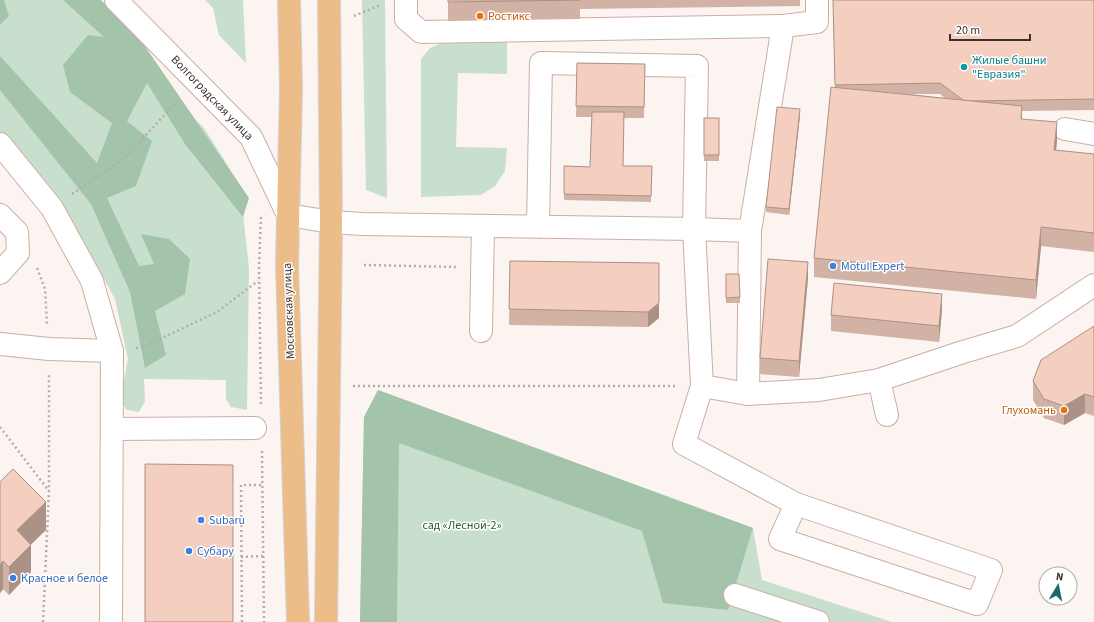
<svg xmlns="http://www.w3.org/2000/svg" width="1094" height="622" viewBox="0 0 1094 622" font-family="'Source Sans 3',sans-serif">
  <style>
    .green { fill: #c8dfcd }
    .forest { fill: #a4c3ab }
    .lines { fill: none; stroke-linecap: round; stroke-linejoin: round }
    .minor-casing { stroke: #ccaea2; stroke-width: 24 }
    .major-casing { stroke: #d4d1d0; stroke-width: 24 }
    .path { stroke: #b5ada9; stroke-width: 2.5; stroke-dasharray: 2 3; stroke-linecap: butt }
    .minor { stroke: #fff; stroke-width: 22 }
    .major { stroke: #ecbc89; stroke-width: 22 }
    .wall { fill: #d2b2a5; fill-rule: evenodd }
    .shaded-wall { fill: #ab9186 }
    .building { fill: #f4cfc0; stroke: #ab9186 }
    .food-dot { fill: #e8710a; stroke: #fff; stroke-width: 1.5 }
    .culture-dot { fill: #0f9aa8; stroke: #fff; stroke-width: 1.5 }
    .shop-dot { fill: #3f7fe0; stroke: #fff; stroke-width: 1.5 }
    .labels { text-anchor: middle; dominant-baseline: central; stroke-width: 3; stroke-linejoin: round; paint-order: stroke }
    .food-label { font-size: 12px; fill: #c56008; stroke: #fff; text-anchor: start }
    .culture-label { font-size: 12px; fill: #0d838f; stroke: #fff; text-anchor: start }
    .street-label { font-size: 12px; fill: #3c302b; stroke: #fff }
    .shop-label { font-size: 12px; fill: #366cbe; stroke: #fff; text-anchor: start }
    .park-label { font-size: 12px; fill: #295938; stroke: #fff }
  </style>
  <rect width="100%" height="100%" fill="#fbf4f1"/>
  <g class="green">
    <path d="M 0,0 L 75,0 L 204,128 L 240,185 L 249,269 L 247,410 L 231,407 L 226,399 L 226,380 L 144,379 L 145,401 L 139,412 L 127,410 L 120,400 L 128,359 L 115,299 L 64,206 L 0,132 Z"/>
    <path d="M 205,0 L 243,0 L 246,63 L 219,35 L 213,8 Z"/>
    <path d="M 362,0 L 385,0 L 387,198 L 366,190 Z"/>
    <path d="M 448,40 L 507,42 L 507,74 L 458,73 L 456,147 L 507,148 L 505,171 L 495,186 L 481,195 L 421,197 L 421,59 L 430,48 Z"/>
    <path d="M 378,390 L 753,528 L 762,580 L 892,622 L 360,622 L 364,417 Z"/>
  </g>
  <g class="forest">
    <path d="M 0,0 L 4,0 L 9,16 L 0,25 Z"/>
    <path d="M 63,0 L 101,0 L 140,39 L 249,198 L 243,217 L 185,144 L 147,83 L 127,121 L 152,141 L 136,186 L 107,198 L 139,266 L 154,264 L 141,234 L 169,239 L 190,259 L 185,294 L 155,311 L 166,355 L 145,368 L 130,292 L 91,204 L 0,90 L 0,56 L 97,163 L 112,123 L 70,92 L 63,65 L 88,35 L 104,37 Z"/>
    <path d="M 378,390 L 753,528 L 728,610 L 663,603 L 642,531 L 399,443 L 397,622 L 360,622 L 364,417 Z"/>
  </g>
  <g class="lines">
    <defs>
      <g id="minor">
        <path d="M 116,0 L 251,137 L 288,215 L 331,222 L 362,224 L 694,229 L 697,66 L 541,63 L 538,227"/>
        <path d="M 406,0 L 406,19 L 421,32 L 783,26"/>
        <path d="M 1065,129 L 1094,134"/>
        <path d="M 0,144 L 52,208 L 92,281 L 112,351 L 111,622"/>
        <path d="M 0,215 L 17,232 L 18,253 L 0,273"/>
        <path d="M 481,331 L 483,226"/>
        <path d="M 0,344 L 49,349 L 112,351"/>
        <path d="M 879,380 L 887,415"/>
        <path d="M 702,386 L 748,394 L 819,390 L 879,380 L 963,352 L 1017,336 L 1094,285"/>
        <path d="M 748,394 L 750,231"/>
        <path d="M 112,429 L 255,428"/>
        <path d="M 796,504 L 780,539 L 977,604 L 991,570 L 796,504 L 684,444 L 702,386 L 694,229 L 750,231 L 783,26 L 817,22 L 817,0"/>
        <path d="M 735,595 L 818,622"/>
      </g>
      <g id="major">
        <path d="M 289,0 L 291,88 L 287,265 L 298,622"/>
        <path d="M 326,622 L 331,222 L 329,0"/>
      </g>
    </defs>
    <use href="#minor" class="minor-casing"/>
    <use href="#major" class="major-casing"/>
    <g class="path">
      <path d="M 354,16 L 381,5"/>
      <path d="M 72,194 L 123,160 L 179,99"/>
      <path d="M 261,217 L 259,266 L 261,406"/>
      <path d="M 364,265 L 458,267"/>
      <path d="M 37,268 L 45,289 L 47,324"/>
      <path d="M 136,348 L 143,347 L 217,312 L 258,281"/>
      <path d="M 353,386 L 676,386"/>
      <path d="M 0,427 L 49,491"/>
      <path d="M 262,451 L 264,622"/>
      <path d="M 241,557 L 264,556"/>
      <path d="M 43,622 L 49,491 L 49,373"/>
      <path d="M 242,622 L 241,485 L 263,485"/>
    </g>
    <use href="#minor" class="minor"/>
    <use href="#major" class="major"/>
  </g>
  <g class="wall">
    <path d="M 448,0 L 800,0 L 800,6 L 580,9 L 580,19 L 448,21 Z"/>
    <path d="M 833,0 L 1094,0 L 1094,110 L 1022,111 L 1022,119 L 1057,141 L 1056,150 L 1094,154 L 1094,252 L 1041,246 L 1036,299 L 814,277 L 814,258 L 835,87 ZM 910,94 L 940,94 L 945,98 Z"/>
    <path d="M 577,63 L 645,64 L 644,118 L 624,118 L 623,166 L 652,166 L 651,202 L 564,200 L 564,166 L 590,167 L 592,117 L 576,117 Z"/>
    <path d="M 800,115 L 789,215 L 766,212 L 766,207 Z"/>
    <rect x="704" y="118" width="15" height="43"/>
    <path d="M 510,261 L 659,279 L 659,318 L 648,327 L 509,325 Z"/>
    <path d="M 726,274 L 740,297 L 740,303 L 726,303 Z"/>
    <path d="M 808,278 L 799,377 L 760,374 L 760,358 Z"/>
    <path d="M 942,310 L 939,342 L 831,331 L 831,315 Z"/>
    <path d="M 1094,326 L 1094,416 L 1085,413 L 1064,425 L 1044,418 L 1033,400 L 1033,381 Z"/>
    <path d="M 0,482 L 46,530 L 31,544 L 31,572 L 9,595 L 3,589 L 0,593 Z"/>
  </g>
  <g class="shaded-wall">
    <path d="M 800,109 L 800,115 L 789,215 L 789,209 Z"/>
    <path d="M 1057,122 L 1057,141 L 1054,169 L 1054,150 Z"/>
    <path d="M 1041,227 L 1041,246 L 1036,299 L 1036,280 Z"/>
    <path d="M 808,262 L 808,278 L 799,377 L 799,361 Z"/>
    <path d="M 659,279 L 659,318 L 648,327 L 648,312 Z"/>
    <path d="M 942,294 L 942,310 L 939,342 L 939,326 Z"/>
    <path d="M 1085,394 L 1085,413 L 1064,425 L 1064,406 Z"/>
    <path d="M 46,502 L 46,530 L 17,558 L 17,530 Z"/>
    <path d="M 31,545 L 31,572 L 9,595 L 9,567 Z"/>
    <path d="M 3,561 L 3,589 L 0,593 L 0,565 Z"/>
  </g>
  <g class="building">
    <path d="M 448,0 L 580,0 L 448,2 Z"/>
    <path d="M 833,0 L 1094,0 L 1094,99 L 972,101 L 963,100 L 940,83 L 835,85 Z"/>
    <path d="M 577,63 L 645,64 L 644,107 L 576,106 Z"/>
    <path d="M 831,87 L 1022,106 L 1021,119 L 1057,122 L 1054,150 L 1094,154 L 1094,233 L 1041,227 L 1036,280 L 814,258 Z"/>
    <path d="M 777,107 L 800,109 L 789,209 L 766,207 Z"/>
    <path d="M 592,112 L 624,112 L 623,166 L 652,166 L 651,196 L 564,194 L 564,166 L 590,167 Z"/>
    <rect x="704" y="118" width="15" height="37"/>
    <path d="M 768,259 L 808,262 L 799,361 L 760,358 Z"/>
    <path d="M 510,261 L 659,263 L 659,303 L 648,312 L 509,309 Z"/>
    <path d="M 726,274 L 739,274 L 740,297 L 726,298 Z"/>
    <path d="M 834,283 L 942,294 L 939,326 L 831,315 Z"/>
    <path d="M 1094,326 L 1094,397 L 1085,394 L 1064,406 L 1044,399 L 1033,381 L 1041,360 Z"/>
    <path d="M 145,464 L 233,465 L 233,622 L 145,622 Z"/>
    <path d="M 13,469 L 46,502 L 17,530 L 31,545 L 9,567 L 3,561 L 0,565 L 0,482 Z"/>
  </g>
  <g class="food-dot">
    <circle cx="480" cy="16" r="4"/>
    <circle cx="1064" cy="410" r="4"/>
  </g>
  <circle class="culture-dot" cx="964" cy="67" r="4"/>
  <g class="shop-dot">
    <circle cx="833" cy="266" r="4"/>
    <circle cx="201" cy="520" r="4"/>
    <circle cx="189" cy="551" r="4"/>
    <circle cx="13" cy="578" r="4"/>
  </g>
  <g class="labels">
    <g class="food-label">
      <text x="488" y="16">Ростикс</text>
      <text x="1056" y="410" text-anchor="end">Глухомань</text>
    </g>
    <g class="culture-label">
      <text x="972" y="60">Жилые башни<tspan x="972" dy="14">"Евразия"</tspan></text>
    </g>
    <g class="street-label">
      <text transform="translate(212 98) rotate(46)">Волгоградская улица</text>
      <text transform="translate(289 311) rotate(-92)">Московская улица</text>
    </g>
    <g class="shop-label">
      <text x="841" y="266">Motul Expert</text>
      <text x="209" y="520">Subaru</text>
      <text x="197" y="551">Субару</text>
      <text x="21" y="578">Красное и белое</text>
    </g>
    <g class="park-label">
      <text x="462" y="525">сад «Лесной-2»</text>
    </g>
  </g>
  <g transform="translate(1058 586) rotate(10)"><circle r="19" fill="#ffffff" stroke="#b1acaa"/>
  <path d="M0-3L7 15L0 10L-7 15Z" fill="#1d6969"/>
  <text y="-6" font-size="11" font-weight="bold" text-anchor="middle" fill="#3c302b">N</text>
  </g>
  <path d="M950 34v6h80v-6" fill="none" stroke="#3c302b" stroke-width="2"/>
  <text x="956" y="34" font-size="12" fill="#3c302b" stroke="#ffffff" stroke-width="3" paint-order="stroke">20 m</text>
</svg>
